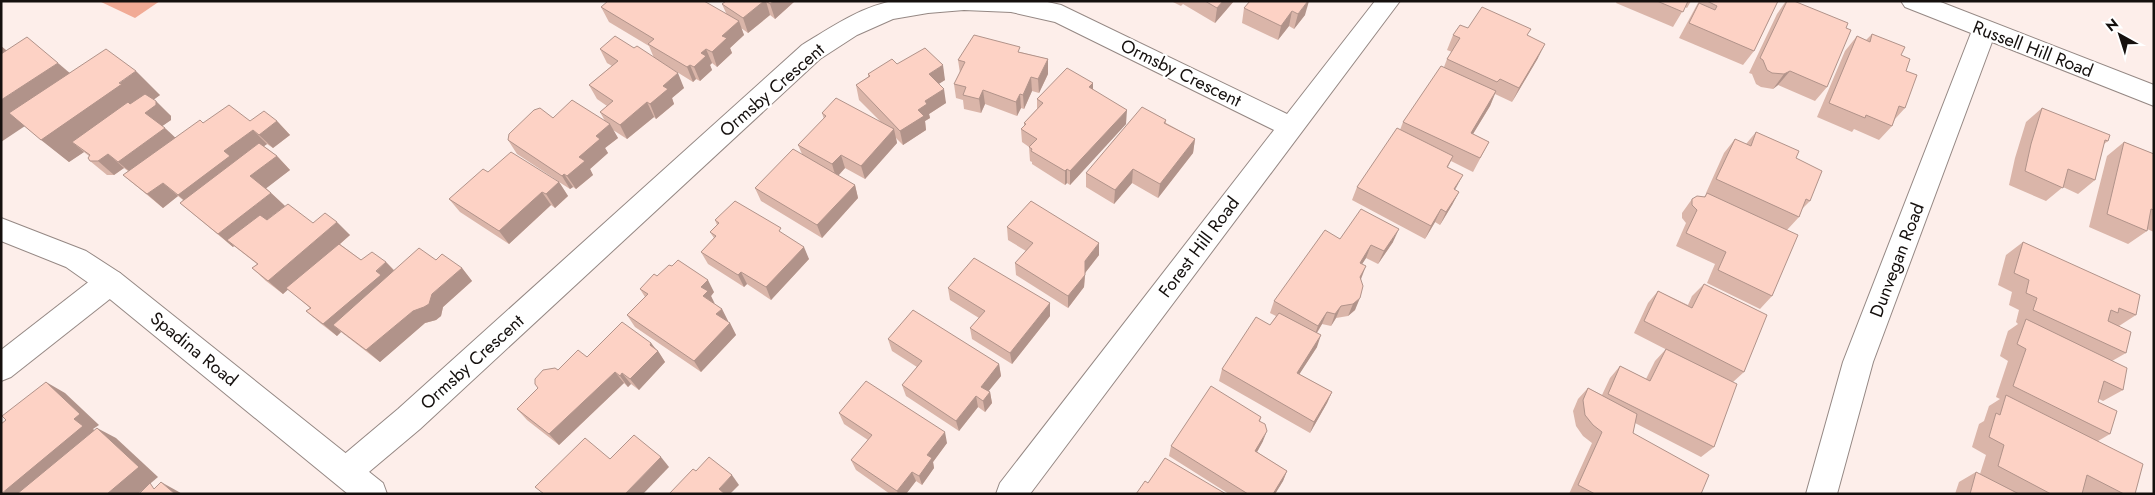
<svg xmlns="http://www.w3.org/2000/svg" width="2155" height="495" viewBox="0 0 2155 495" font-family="Jost,sans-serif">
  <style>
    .green { fill: #f1aa95 }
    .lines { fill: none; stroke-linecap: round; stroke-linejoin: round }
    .street-casing { stroke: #958884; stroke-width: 2 }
    .secondary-casing { stroke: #958884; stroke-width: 2 }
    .street { fill: #fff; fill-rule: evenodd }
    .secondary { fill: #fff; fill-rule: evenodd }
    .wall { fill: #dab5a9 }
    .shaded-wall { fill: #b1938a }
    .building { fill: #fdd2c5; stroke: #b1938a }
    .labels { text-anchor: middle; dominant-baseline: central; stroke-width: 4.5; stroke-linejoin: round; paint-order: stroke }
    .street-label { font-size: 18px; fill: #15100e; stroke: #fff }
  </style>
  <rect width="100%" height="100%" fill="#fdeeea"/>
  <path class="green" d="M 99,1 L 160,1 L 135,18 Z"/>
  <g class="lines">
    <defs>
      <g id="street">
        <path d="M 893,1 L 1043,1 L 1061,5 L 1287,114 L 1375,1 L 1400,1 L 1030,494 L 996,494 L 1000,483 L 1274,130 L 1055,22 L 1011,12 L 964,10 L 928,13 L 893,19 L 857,35 L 820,59 L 420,429 L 357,482 L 346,487 L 335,482 L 331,472 L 335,462 L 398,409 L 802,45 C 830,28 860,7 893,1 Z"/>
        <path d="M 1901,1 L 1938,1 L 2154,85 L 2154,106 L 1992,42 L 1873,362 L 1837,494 L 1806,494 L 1843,362 L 1971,33 L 1905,7 Z"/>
        <path d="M 110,270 L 120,273 L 124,282 L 120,291 L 11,377 L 1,381 L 1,350 L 100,273 Z"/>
      </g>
      <path id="secondary" d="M 1,218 L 86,251 L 120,273 L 383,483 L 387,494 L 348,494 L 100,291 L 66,267 L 1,241 Z"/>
    </defs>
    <use href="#street" class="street-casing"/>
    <use href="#secondary" class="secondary-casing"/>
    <use href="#street" class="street"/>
    <use href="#secondary" class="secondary"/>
  </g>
  <g class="wall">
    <path d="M 726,1 L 795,1 L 775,19 L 770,15 L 748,33 L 741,28 L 744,35 L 730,48 L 732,53 L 717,67 L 712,63 L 710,65 L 712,70 L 700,81 L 696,79 L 693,82 L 664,64 L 684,88 L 672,98 L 674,104 L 656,119 L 654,117 L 627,139 L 613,130 L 618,138 L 605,148 L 608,153 L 590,169 L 593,175 L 576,189 L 573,187 L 570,189 L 559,182 L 568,196 L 555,208 L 551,205 L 509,244 L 460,212 L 449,199 L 488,172 L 558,181 L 517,154 L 508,140 L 553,118 L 605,121 L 600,112 L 607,106 L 597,99 L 589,85 L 612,66 L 607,63 L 600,49 L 634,48 L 654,58 L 649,46 L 609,22 L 601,7 L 726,13 L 722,4 Z"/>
    <path d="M 1171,1 L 1234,1 L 1215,23 L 1183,4 L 1181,6 Z"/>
    <path d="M 1250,1 L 1305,15 L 1294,29 L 1289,26 L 1278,40 L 1242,23 L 1244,8 Z"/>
    <path d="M 1617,1 L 1691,1 L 1687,8 L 1685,7 L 1673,27 L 1616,3 Z"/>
    <path d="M 1699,1 L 1778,1 L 1754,51 L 1743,65 L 1679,38 Z"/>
    <path d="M 1786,1 L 1794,1 L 1827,87 L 1815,101 L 1778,85 L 1773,89 L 1761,87 L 1756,84 L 1752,74 L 1749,73 L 1777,14 Z"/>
    <path d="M 1468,28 L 1528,36 L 1538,58 L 1512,102 L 1495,94 L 1490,106 L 1473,134 L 1489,142 L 1473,172 L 1451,161 L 1448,167 L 1455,190 L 1459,192 L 1452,205 L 1440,225 L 1435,222 L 1425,239 L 1352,200 L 1357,187 L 1400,130 L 1403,122 L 1444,67 L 1447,59 L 1452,52 L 1447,50 L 1453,35 Z"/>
    <path d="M 1872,34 L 1901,55 L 1906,71 L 1905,108 L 1895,119 L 1892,126 L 1879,140 L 1854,129 L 1852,132 L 1817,117 L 1845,51 L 1857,36 L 1866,40 Z"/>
    <path d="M 1,46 L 6,50 L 70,73 L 160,95 L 153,100 L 171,116 L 171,120 L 162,126 L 175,138 L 203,123 L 250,121 L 277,121 L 290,135 L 273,148 L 267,144 L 264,146 L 277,156 L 290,170 L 266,188 L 285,206 L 267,220 L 313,223 L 350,235 L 340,244 L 361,260 L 386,262 L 394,270 L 436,260 L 462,268 L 472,281 L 443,307 L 441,316 L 436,320 L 425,323 L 380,362 L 341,332 L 337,336 L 320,323 L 306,311 L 310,308 L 288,289 L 283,294 L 266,281 L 252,268 L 257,264 L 234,246 L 233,247 L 180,203 L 183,200 L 178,196 L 163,208 L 123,175 L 128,171 L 124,168 L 114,175 L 107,175 L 90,161 L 89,156 L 84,152 L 69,162 L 25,126 Z"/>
    <path d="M 1020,52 L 1048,59 L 1048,74 L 1039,93 L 1032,91 L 1024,109 L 1021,108 L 1017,116 L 985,104 L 981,113 L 964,109 L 963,100 L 956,98 L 954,84 L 960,73 L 958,60 Z"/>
    <path d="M 897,64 L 945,80 L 938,84 L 946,103 L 929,114 L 930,118 L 925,121 L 926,130 L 903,145 L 896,138 L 897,143 L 865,179 L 845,168 L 838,176 L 855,185 L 858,198 L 822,238 L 761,201 L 755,188 L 802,154 L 798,145 L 824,119 L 822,113 L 880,121 L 859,100 L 856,85 L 868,77 L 868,74 Z"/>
    <path d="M 1093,83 L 1093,89 L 1126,124 L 1070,185 L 1067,183 L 1065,185 L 1032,164 L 1032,162 L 1030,161 L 1029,147 L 1022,142 L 1021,129 L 1024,126 L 1024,123 L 1037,109 L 1037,99 Z"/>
    <path d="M 2042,108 L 2108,141 L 2104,144 L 2095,180 L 2078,194 L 2063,187 L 2046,201 L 2009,185 L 2015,158 L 2026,122 Z"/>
    <path d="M 1166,120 L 1166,123 L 1195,139 L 1193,153 L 1158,198 L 1132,183 L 1114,204 L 1086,187 L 1086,173 Z"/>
    <path d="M 1756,132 L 1796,158 L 1810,201 L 1802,209 L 1799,217 L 1787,230 L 1772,296 L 1760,309 L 1707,283 L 1715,264 L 1676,246 L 1686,223 L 1682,218 L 1682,213 L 1692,199 L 1704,197 L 1707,193 L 1706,193 L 1724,153 L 1735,139 L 1746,144 Z"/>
    <path d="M 2124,142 L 2154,154 L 2154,232 L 2147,229 L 2147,231 L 2128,244 L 2089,227 L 2107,156 Z"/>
    <path d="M 715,220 L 783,234 L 809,259 L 771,300 L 747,284 L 744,287 L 708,264 L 701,252 L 714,238 L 710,232 L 717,225 Z"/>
    <path d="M 1007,227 L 1099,255 L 1085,273 L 1084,287 L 1068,308 L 1016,275 L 1015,263 L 1026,251 L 1008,240 Z"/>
    <path d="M 1340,239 L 1393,242 L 1378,264 L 1366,258 L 1362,264 L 1361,280 L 1355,310 L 1348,316 L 1336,318 L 1331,326 L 1322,324 L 1317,333 L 1317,347 L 1299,374 L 1332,392 L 1327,403 L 1310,433 L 1219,381 L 1222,369 L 1270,325 L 1276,316 L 1270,313 L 1274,301 Z"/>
    <path d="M 2023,242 L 2136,315 L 2119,326 L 2126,353 L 2112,361 L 2123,390 L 2103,401 L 2099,399 L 2098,402 L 2110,434 L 2098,441 L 2135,494 L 2085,494 L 2082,492 L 2082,494 L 1955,494 L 1959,482 L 1976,472 L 1980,474 L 1986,455 L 1972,447 L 1979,424 L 1984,421 L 1989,406 L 2000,399 L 1996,397 L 2008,361 L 2000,356 L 2008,331 L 2018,324 L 2016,322 L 2019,310 L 2009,305 L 2012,292 L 1998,285 L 2006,255 Z"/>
    <path d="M 657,276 L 714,292 L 711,296 L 714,304 L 722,309 L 728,321 L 728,322 L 730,323 L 736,335 L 701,372 L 635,327 L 627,315 L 645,297 L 640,289 Z"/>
    <path d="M 1704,284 L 1744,372 L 1733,382 L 1714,447 L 1701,457 L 1635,423 L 1633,433 L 1701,494 L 1569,494 L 1592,443 L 1583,436 L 1576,426 L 1573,411 L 1578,399 L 1588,388 L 1602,395 L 1610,378 L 1620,366 L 1646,379 L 1655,361 L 1666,349 L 1673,353 L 1634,333 L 1648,303 L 1658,291 L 1688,305 L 1692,296 Z"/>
    <path d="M 948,288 L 1050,303 L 1050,316 L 1012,364 L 972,339 L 970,328 L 979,318 L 950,300 Z"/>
    <path d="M 888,339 L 999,364 L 1001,376 L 988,391 L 990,392 L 992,403 L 985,412 L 978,407 L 959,431 L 906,396 L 902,385 L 917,367 L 892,351 Z"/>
    <path d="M 651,343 L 655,348 L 658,351 L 665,362 L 639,390 L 631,384 L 628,387 L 624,383 L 559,445 L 527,420 L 517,409 L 558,370 L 587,357 Z"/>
    <path d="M 839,413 L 947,443 L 933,462 L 934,468 L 922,485 L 916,481 L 906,494 L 890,494 L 856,470 L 851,460 L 868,440 L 844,424 Z"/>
    <path d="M 1261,417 L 1260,421 L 1263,441 L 1257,452 L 1287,471 L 1283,481 L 1275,494 L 1229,494 L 1169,456 L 1171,446 Z"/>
  </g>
  <g class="shaded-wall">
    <path d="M 764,1 L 766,1 L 770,15 L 748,33 L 743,18 Z"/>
    <path d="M 774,1 L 795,1 L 775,19 L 770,4 Z"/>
    <path d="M 1223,1 L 1234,1 L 1215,23 L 1217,8 Z"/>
    <path d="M 1308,1 L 1309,1 L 1305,15 L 1294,29 L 1298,14 Z"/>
    <path d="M 1292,11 L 1289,26 L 1278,40 L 1281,26 Z"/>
    <path d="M 739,21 L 744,35 L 730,48 L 732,53 L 717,67 L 712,52 L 722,36 Z"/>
    <path d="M 1545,44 L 1538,58 L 1512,102 L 1519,88 Z"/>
    <path d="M 1,46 L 27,68 L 1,85 Z"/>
    <path d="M 706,49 L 712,63 L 710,65 L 712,70 L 700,81 L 694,67 L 701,53 Z"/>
    <path d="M 1048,59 L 1048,74 L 1039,93 L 1038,79 Z"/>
    <path d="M 58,63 L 85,86 L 1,142 L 1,100 Z"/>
    <path d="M 690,65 L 696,79 L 693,82 L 687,67 Z"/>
    <path d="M 943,65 L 945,80 L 931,89 L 929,74 Z"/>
    <path d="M 136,71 L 160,95 L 145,106 L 72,142 L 84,152 L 69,162 L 41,140 Z"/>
    <path d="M 1790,71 L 1778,85 L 1773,89 L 1784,74 Z"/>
    <path d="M 678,73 L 684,88 L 672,98 L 674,104 L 656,119 L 650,104 L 663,86 Z"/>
    <path d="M 1031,77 L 1032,91 L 1024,109 L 1023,95 Z"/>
    <path d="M 1093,83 L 1093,97 L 1089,87 Z"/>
    <path d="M 944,89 L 946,103 L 929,114 L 930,118 L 925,121 L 926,130 L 903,145 L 900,131 L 925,101 Z"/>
    <path d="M 983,90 L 985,104 L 981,113 L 979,99 Z"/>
    <path d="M 1496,91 L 1490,106 L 1465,147 L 1471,133 Z"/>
    <path d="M 1020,94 L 1021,108 L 1017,116 L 1016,102 Z"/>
    <path d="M 156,101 L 171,116 L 171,120 L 161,127 L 145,113 Z"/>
    <path d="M 647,102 L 654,117 L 627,139 L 620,125 Z"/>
    <path d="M 1127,110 L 1126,124 L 1070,185 L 1070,171 Z"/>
    <path d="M 277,121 L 290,135 L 273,148 L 259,135 Z"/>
    <path d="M 610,124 L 618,138 L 605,148 L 608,153 L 590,169 L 593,175 L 576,189 L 567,176 L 579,157 L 596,136 Z"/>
    <path d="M 165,128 L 180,142 L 134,175 L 118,162 Z"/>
    <path d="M 894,129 L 897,143 L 865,179 L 861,166 Z"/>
    <path d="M 253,130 L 267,144 L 239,164 L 193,208 L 178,195 L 224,151 Z"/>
    <path d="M 1195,139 L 1193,153 L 1158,198 L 1160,184 Z"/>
    <path d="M 108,154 L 124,168 L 114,175 L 98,161 Z"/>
    <path d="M 841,155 L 845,168 L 836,178 L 832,164 Z"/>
    <path d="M 277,156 L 290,170 L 264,190 L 250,176 Z"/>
    <path d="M 1067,169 L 1067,183 L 1065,185 L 1065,171 Z"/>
    <path d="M 1133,169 L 1132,183 L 1114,204 L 1115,190 Z"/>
    <path d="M 564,174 L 573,187 L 570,189 L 562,176 Z"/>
    <path d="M 1463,175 L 1456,188 L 1447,203 L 1454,189 Z"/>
    <path d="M 559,182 L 568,196 L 555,208 L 546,194 Z"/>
    <path d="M 163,183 L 178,196 L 163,208 L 147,194 Z"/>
    <path d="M 855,185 L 858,198 L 822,238 L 817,225 Z"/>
    <path d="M 542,192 L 551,205 L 509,244 L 499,231 Z"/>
    <path d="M 1459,192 L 1452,205 L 1440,225 L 1446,212 Z"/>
    <path d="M 271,193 L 285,206 L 234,245 L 227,240 L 234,246 L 233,247 L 218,234 Z"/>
    <path d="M 1441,209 L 1435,222 L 1425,239 L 1431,226 Z"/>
    <path d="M 337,222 L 350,235 L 283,294 L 268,281 Z"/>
    <path d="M 1399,229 L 1393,242 L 1378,264 L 1384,251 Z"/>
    <path d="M 1099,243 L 1099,255 L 1085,273 L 1085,261 Z"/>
    <path d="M 1371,245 L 1366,258 L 1355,275 L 1360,263 Z"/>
    <path d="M 804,247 L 809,259 L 771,300 L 766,287 Z"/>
    <path d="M 386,262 L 398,275 L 333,325 L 341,332 L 337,336 L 323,324 Z"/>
    <path d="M 1366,266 L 1361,279 L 1355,290 L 1360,277 Z"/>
    <path d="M 462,268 L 472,281 L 443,307 L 441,316 L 436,320 L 425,323 L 380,362 L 366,350 L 413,311 Z"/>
    <path d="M 741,272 L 747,284 L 744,287 L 738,275 Z"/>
    <path d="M 1085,275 L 1084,287 L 1068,308 L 1068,296 Z"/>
    <path d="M 708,280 L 714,292 L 711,296 L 715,304 L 703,296 L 701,287 Z"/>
    <path d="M 1360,298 L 1355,310 L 1348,316 L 1353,304 Z"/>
    <path d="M 1050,303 L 1050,316 L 1012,364 L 1010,353 Z"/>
    <path d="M 1341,306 L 1336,318 L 1331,326 L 1335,314 Z"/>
    <path d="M 722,309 L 728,321 L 723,326 L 716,314 Z"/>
    <path d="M 1327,312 L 1322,324 L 1314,337 L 1318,326 Z"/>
    <path d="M 730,323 L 736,335 L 701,372 L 694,361 Z"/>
    <path d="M 1321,335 L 1317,347 L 1293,384 L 1297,373 Z"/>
    <path d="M 651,343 L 657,351 L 658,351 L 665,362 L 639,390 L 630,379 Z"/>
    <path d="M 999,364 L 1001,376 L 983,398 L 981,387 Z"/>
    <path d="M 615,372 L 624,383 L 559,445 L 549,434 Z"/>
    <path d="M 622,373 L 631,384 L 628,387 L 620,376 Z"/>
    <path d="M 46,382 L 65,393 L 99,425 L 93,429 L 102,437 L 34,494 L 2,494 L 74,419 Z"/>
    <path d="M 990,392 L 992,403 L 985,412 L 983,401 Z"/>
    <path d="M 1332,392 L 1327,403 L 1310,433 L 1314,422 Z"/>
    <path d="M 976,396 L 978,407 L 959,431 L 956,421 Z"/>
    <path d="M 97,428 L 116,438 L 158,477 L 138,494 L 107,494 Z"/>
    <path d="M 1267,431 L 1263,441 L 1252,461 L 1255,451 Z"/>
    <path d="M 945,432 L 947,443 L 933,462 L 934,468 L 922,485 L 919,476 L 927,455 Z"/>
    <path d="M 661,457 L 669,467 L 643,494 L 625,494 Z"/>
    <path d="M 1287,471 L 1283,481 L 1275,494 L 1273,494 Z"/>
    <path d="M 912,472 L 916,481 L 906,494 L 898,494 L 897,491 Z"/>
    <path d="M 732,475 L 739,485 L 730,494 L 723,494 L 719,489 Z"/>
    <path d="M 161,482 L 179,492 L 182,494 L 175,494 Z"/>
  </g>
  <g class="building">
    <path d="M 608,1 L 704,1 L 739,21 L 722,36 L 727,38 L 712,52 L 706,49 L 701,53 L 706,56 L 694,67 L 690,65 L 687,67 L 648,44 L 654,39 L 601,7 Z"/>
    <path d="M 726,1 L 764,1 L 743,18 L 722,4 Z"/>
    <path d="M 766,1 L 774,1 L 770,4 Z"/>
    <path d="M 1205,1 L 1223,1 L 1217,8 Z"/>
    <path d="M 1250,1 L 1308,1 L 1298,14 L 1292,11 L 1281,26 L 1244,8 Z"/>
    <path d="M 1657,1 L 1688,1 L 1683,12 Z"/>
    <path d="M 1707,1 L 1778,1 L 1754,51 L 1689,23 L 1699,3 L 1715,10 L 1717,6 Z"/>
    <path d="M 1787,1 L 1794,1 L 1848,23 L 1846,28 L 1851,30 L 1827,87 L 1790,71 L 1784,74 L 1772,73 L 1767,70 L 1763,60 L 1760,58 Z"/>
    <path d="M 1482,7 L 1531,29 L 1527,35 L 1545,44 L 1519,88 L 1500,79 L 1497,82 L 1447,59 L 1460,38 L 1453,35 L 1460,25 L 1468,28 Z"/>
    <path d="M 1872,34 L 1905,47 L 1901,55 L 1910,59 L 1906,71 L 1917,75 L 1905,108 L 1899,106 L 1892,126 L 1866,115 L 1865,118 L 1829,103 L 1857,36 L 1870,42 Z"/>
    <path d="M 974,35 L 1020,47 L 1018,52 L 1048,59 L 1038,79 L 1031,77 L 1023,95 L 1020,94 L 1016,102 L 983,90 L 979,99 L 963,95 L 966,87 L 954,84 L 965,62 L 958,60 Z"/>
    <path d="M 615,36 L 634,48 L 637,46 L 678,73 L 663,86 L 668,89 L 650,104 L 647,102 L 620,125 L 600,112 L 613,101 L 589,85 L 618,61 L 600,49 Z"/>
    <path d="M 27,37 L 58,63 L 1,100 L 1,54 Z"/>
    <path d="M 925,48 L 943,65 L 929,74 L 944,89 L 925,101 L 927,104 L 918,110 L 924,116 L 900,131 L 856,85 L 870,76 L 868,74 L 892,59 L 897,64 Z"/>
    <path d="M 106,49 L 136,71 L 119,83 L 122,84 L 41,140 L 9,113 Z"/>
    <path d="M 1441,66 L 1496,91 L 1471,133 L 1489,142 L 1480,158 L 1403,122 Z"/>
    <path d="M 1067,68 L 1093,83 L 1089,87 L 1127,110 L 1070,171 L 1067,169 L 1065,171 L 1031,151 L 1032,149 L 1029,147 L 1037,139 L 1021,129 L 1026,124 L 1024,123 L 1043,103 L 1037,99 Z"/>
    <path d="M 145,94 L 156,101 L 156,105 L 145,113 L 165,128 L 118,162 L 108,154 L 98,161 L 90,161 L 88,158 L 90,155 L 72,142 L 128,102 L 130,104 Z"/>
    <path d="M 836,98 L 894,129 L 861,166 L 841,155 L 832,164 L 798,145 L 826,116 L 822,113 Z"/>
    <path d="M 572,100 L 610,124 L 596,136 L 600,139 L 579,157 L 585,161 L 567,176 L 564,174 L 562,176 L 508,140 L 509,134 L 534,110 L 540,108 L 553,118 Z"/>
    <path d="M 229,105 L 250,121 L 264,111 L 277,121 L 259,135 L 253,130 L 224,151 L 230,156 L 178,195 L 163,183 L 147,194 L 123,175 L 200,120 L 203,123 Z"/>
    <path d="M 1142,107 L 1166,120 L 1164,123 L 1195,139 L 1160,184 L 1133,169 L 1115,190 L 1086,173 Z"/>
    <path d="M 2042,108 L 2110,135 L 2108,141 L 2105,140 L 2095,180 L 2068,169 L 2063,188 L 2025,171 L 2031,144 Z"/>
    <path d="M 1397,128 L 1453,156 L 1447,167 L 1463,175 L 1454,189 L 1459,192 L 1446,212 L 1441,209 L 1431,226 L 1357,187 Z"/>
    <path d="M 1756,132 L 1799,151 L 1796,158 L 1822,171 L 1810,201 L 1806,199 L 1799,217 L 1716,179 L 1735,139 L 1751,146 Z"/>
    <path d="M 2124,142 L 2154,154 L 2154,210 L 2151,209 L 2147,231 L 2107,214 Z"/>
    <path d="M 259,143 L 277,156 L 250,176 L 271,193 L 218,234 L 180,203 Z"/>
    <path d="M 793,149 L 855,185 L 817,225 L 755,188 Z"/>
    <path d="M 511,152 L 559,182 L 546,194 L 542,192 L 499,231 L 449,199 L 483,169 L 488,172 Z"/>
    <path d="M 1707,193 L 1798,235 L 1772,296 L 1718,270 L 1726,252 L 1686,233 L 1697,210 L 1692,205 L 1692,199 L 1697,196 L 1705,197 Z"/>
    <path d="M 735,201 L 781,228 L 779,231 L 804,247 L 766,287 L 741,272 L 738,275 L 701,252 L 716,236 L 710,232 L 719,223 L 715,220 Z"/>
    <path d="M 1031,201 L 1099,243 L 1085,261 L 1085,275 L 1068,296 L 1015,263 L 1033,243 L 1007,227 Z"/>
    <path d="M 288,204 L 313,223 L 325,213 L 337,222 L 268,281 L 252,268 L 258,264 L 227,240 L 260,215 L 267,220 Z"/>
    <path d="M 1361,209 L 1399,229 L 1384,251 L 1371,245 L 1360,263 L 1366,266 L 1360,277 L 1363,286 L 1360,298 L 1353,304 L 1341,306 L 1335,314 L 1327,312 L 1318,326 L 1274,301 L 1325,230 L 1340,239 Z"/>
    <path d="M 2023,242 L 2140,295 L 2136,315 L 2119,308 L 2118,313 L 2111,310 L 2108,321 L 2131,332 L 2126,353 L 2033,310 L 2037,298 L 2026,293 L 2029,280 L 2014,273 Z"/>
    <path d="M 339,244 L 361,260 L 372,252 L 386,262 L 376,271 L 381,275 L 323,324 L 306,311 L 311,308 L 286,288 Z"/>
    <path d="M 419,248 L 436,260 L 442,254 L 462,268 L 432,294 L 429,304 L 424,307 L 413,311 L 366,350 L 333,325 Z"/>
    <path d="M 974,258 L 1050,303 L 1010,353 L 970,328 L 985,311 L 948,288 Z"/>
    <path d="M 678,260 L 708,280 L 701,287 L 708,291 L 703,296 L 722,309 L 716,314 L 730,323 L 694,361 L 627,315 L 648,294 L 640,289 L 654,274 L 657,276 L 669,265 L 672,266 Z"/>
    <path d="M 1704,284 L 1767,315 L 1744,372 L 1644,321 L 1658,291 L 1692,308 Z"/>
    <path d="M 913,310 L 999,364 L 981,387 L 990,392 L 983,401 L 976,396 L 956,421 L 902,385 L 922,361 L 888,339 Z"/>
    <path d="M 1279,313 L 1321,335 L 1297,373 L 1332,392 L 1314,422 L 1222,369 L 1256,317 L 1270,325 Z"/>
    <path d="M 2026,319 L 2127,368 L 2123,390 L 2104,381 L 2098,402 L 2117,411 L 2110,434 L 2013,386 L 2026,349 L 2017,344 Z"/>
    <path d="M 622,322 L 651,343 L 650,345 L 658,351 L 630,379 L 622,373 L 620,376 L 615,372 L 549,434 L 517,409 L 538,388 L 535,384 L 535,379 L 543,370 L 555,368 L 558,370 L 578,350 L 587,357 Z"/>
    <path d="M 1666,349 L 1737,384 L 1714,447 L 1608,394 L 1620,366 L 1650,381 Z"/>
    <path d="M 866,381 L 945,432 L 927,455 L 932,458 L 919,476 L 912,472 L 897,491 L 851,460 L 872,435 L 839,413 Z"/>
    <path d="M 46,382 L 80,414 L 74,419 L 83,426 L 1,494 L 1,424 L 6,420 L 2,416 Z"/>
    <path d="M 1211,386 L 1261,417 L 1259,421 L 1265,424 L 1267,431 L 1255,451 L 1287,471 L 1273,494 L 1248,494 L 1171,446 Z"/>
    <path d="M 1588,388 L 1637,414 L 1633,433 L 1709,475 L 1701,494 L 1595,494 L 1578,485 L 1602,432 L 1593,425 L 1585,415 L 1583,400 Z"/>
    <path d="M 2006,395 L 2143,464 L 2135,494 L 2124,494 L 2087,475 L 2082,494 L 2051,494 L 1998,466 L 2004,445 L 1989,437 L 1996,413 L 2000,415 Z"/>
    <path d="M 97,428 L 139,467 L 107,494 L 17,494 Z"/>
    <path d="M 634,435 L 661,457 L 625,494 L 544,494 L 535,487 L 585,438 L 610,459 Z"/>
    <path d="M 709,457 L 732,475 L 719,489 L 725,494 L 669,494 L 693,469 L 696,471 Z"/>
    <path d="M 1165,458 L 1226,494 L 1136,494 L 1145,481 L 1148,483 Z"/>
    <path d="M 1976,472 L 2019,494 L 1970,494 Z"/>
    <path d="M 161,482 L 175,494 L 139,494 L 150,483 L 154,489 Z"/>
  </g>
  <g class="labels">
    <g class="street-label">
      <text transform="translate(2033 49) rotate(21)">Russell Hill Road</text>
      <text transform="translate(1181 73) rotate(26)">Ormsby Crescent</text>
      <text transform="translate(772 90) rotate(-41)">Ormsby Crescent</text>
      <text transform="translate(1199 247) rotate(-53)">Forest Hill Road</text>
      <text transform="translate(1897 260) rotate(-69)">Dunvegan Road</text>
      <text transform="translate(194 349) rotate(39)">Spadina Road</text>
      <text transform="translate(472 362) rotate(-42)">Ormsby Crescent</text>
    </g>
  </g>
  <rect width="2155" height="495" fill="none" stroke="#15100e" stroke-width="5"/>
  <g transform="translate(2120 35) rotate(321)" stroke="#ffffff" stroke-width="4" paint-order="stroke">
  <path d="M0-4L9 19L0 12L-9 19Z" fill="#15100e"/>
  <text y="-8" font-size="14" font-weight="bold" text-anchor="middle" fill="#15100e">N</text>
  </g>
</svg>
